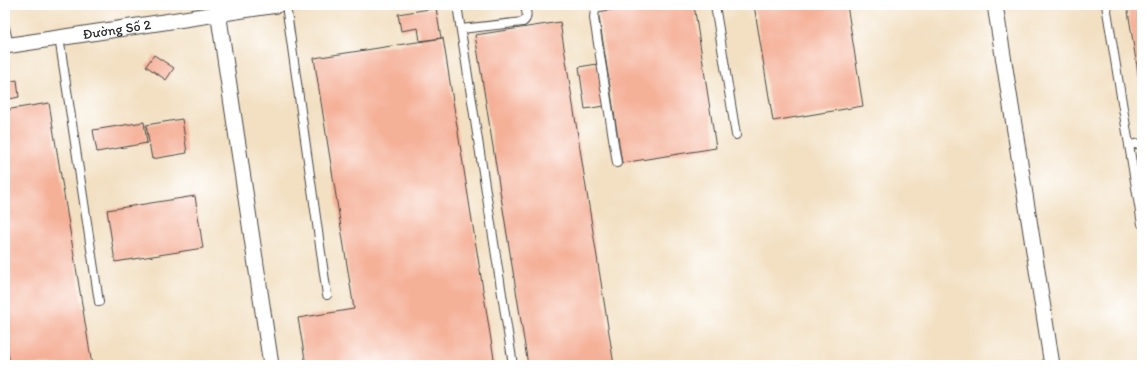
<svg xmlns="http://www.w3.org/2000/svg" width="1147" height="370" viewBox="0 0 1147 370" font-family="Itim,sans-serif">
  <style>
    .building { fill: #f5b098 }
    .lines { fill: none; stroke-linecap: round; stroke-linejoin: round }
    .service-casing { stroke: #494642; stroke-width: 10 }
    .minor-casing { stroke: #494642; stroke-width: 17 }
    .service { stroke: #fff; stroke-width: 8 }
    .minor { stroke: #fff; stroke-width: 15 }
    .labels { text-anchor: middle; dominant-baseline: central; stroke-width: 3; stroke-linejoin: round; paint-order: stroke }
    .street-label { font-size: 14px; fill: #2b2b2b; stroke: #fff }
  </style>
  <rect width="100%" height="100%" fill="#fff"/>
  <filter id="ink" filterUnits="userSpaceOnUse"><feTurbulence type="fractalNoise" baseFrequency=".025" numOctaves="2"/><feDisplacementMap in="SourceGraphic" scale="8" xChannelSelector="R" yChannelSelector="G"/><feConvolveMatrix kernelMatrix="1 2 1 2 8 2 1 2 1" color-interpolation-filters="sRGB"/></filter>
  <filter id="wash" filterUnits="userSpaceOnUse"><feTurbulence type="fractalNoise" baseFrequency=".012" numOctaves="4" result="noise"/><feDisplacementMap in="SourceGraphic" scale="16" xChannelSelector="R" yChannelSelector="G"/><feGaussianBlur stdDeviation="0.9" result="paint"/><feColorMatrix in="noise" values="0 0 0 0 0 0 0 0 0 0 0 0 0 0 0 0 0 1.4 0 .05"/><feComposite in="paint" operator="in"/></filter>
  <g filter="url(#wash)">
    <rect width="100%" height="100%" fill="#f3e0c3"/>
    <g id="blocks">
      <g class="building">
        <path d="M 636,5 L 694,5 L 716,148 L 622,163 L 598,11 Z"/>
        <path d="M 754,5 L 847,5 L 863,106 L 773,121 Z"/>
        <path d="M 1127,5 L 1142,5 L 1142,91 L 1141,91 Z"/>
        <path d="M 436,8 L 441,38 L 420,41 L 418,28 L 401,31 L 398,14 Z"/>
        <path d="M 560,22 L 614,365 L 528,365 L 475,35 Z"/>
        <path d="M 443,38 L 495,365 L 306,365 L 298,318 L 354,309 L 314,58 Z"/>
        <path d="M 154,55 L 174,68 L 166,80 L 146,66 Z"/>
        <path d="M 597,64 L 604,106 L 585,109 L 579,67 Z"/>
        <path d="M 17,80 L 19,97 L 5,100 L 5,82 Z"/>
        <path d="M 49,103 L 92,365 L 10,365 L 5,332 L 5,110 Z"/>
        <path d="M 182,119 L 187,153 L 152,159 L 146,125 Z"/>
        <path d="M 144,122 L 147,143 L 97,152 L 93,130 Z"/>
        <path d="M 195,196 L 203,248 L 115,262 L 107,210 Z"/>
      </g>
    </g>
  </g>
  <g filter="url(#ink)">
    <use href="#blocks" fill-opacity="0" stroke="#494642" stroke-width="1"/>
    <g class="lines">
      <defs>
        <g id="service">
          <path d="M 286,5 L 327,295"/>
          <path d="M 457,5 L 513,365"/>
          <path d="M 612,5 L 599,7 L 595,10 L 594,18 L 617,163"/>
          <path d="M 715,5 L 736,135"/>
          <path d="M 1106,5 L 1142,224"/>
          <path d="M 5,28 L 9,45"/>
          <path d="M 461,29 L 523,22 C 529,18 526,11 525,5"/>
          <path d="M 59,37 L 99,302"/>
          <path d="M 1129,145 L 1142,143"/>
        </g>
        <g id="minor">
          <path d="M 217,5 L 271,365"/>
          <path d="M 995,5 L 1052,365"/>
          <path id="s1" d="M 5,46 L 277,5"/>
        </g>
      </defs>
      <use href="#service" class="service-casing"/>
      <use href="#minor" class="minor-casing"/>
      <use href="#service" class="service"/>
      <use href="#minor" class="minor"/>
    </g>
  </g>
  <g class="labels">
    <g class="street-label">
      <text stroke="none"><textPath href="#s1" startOffset="113">Đường Số 2</textPath></text>
    </g>
  </g>
  <rect width="1147" height="370" fill="none" stroke="#fff" stroke-width="20"/>
</svg>
